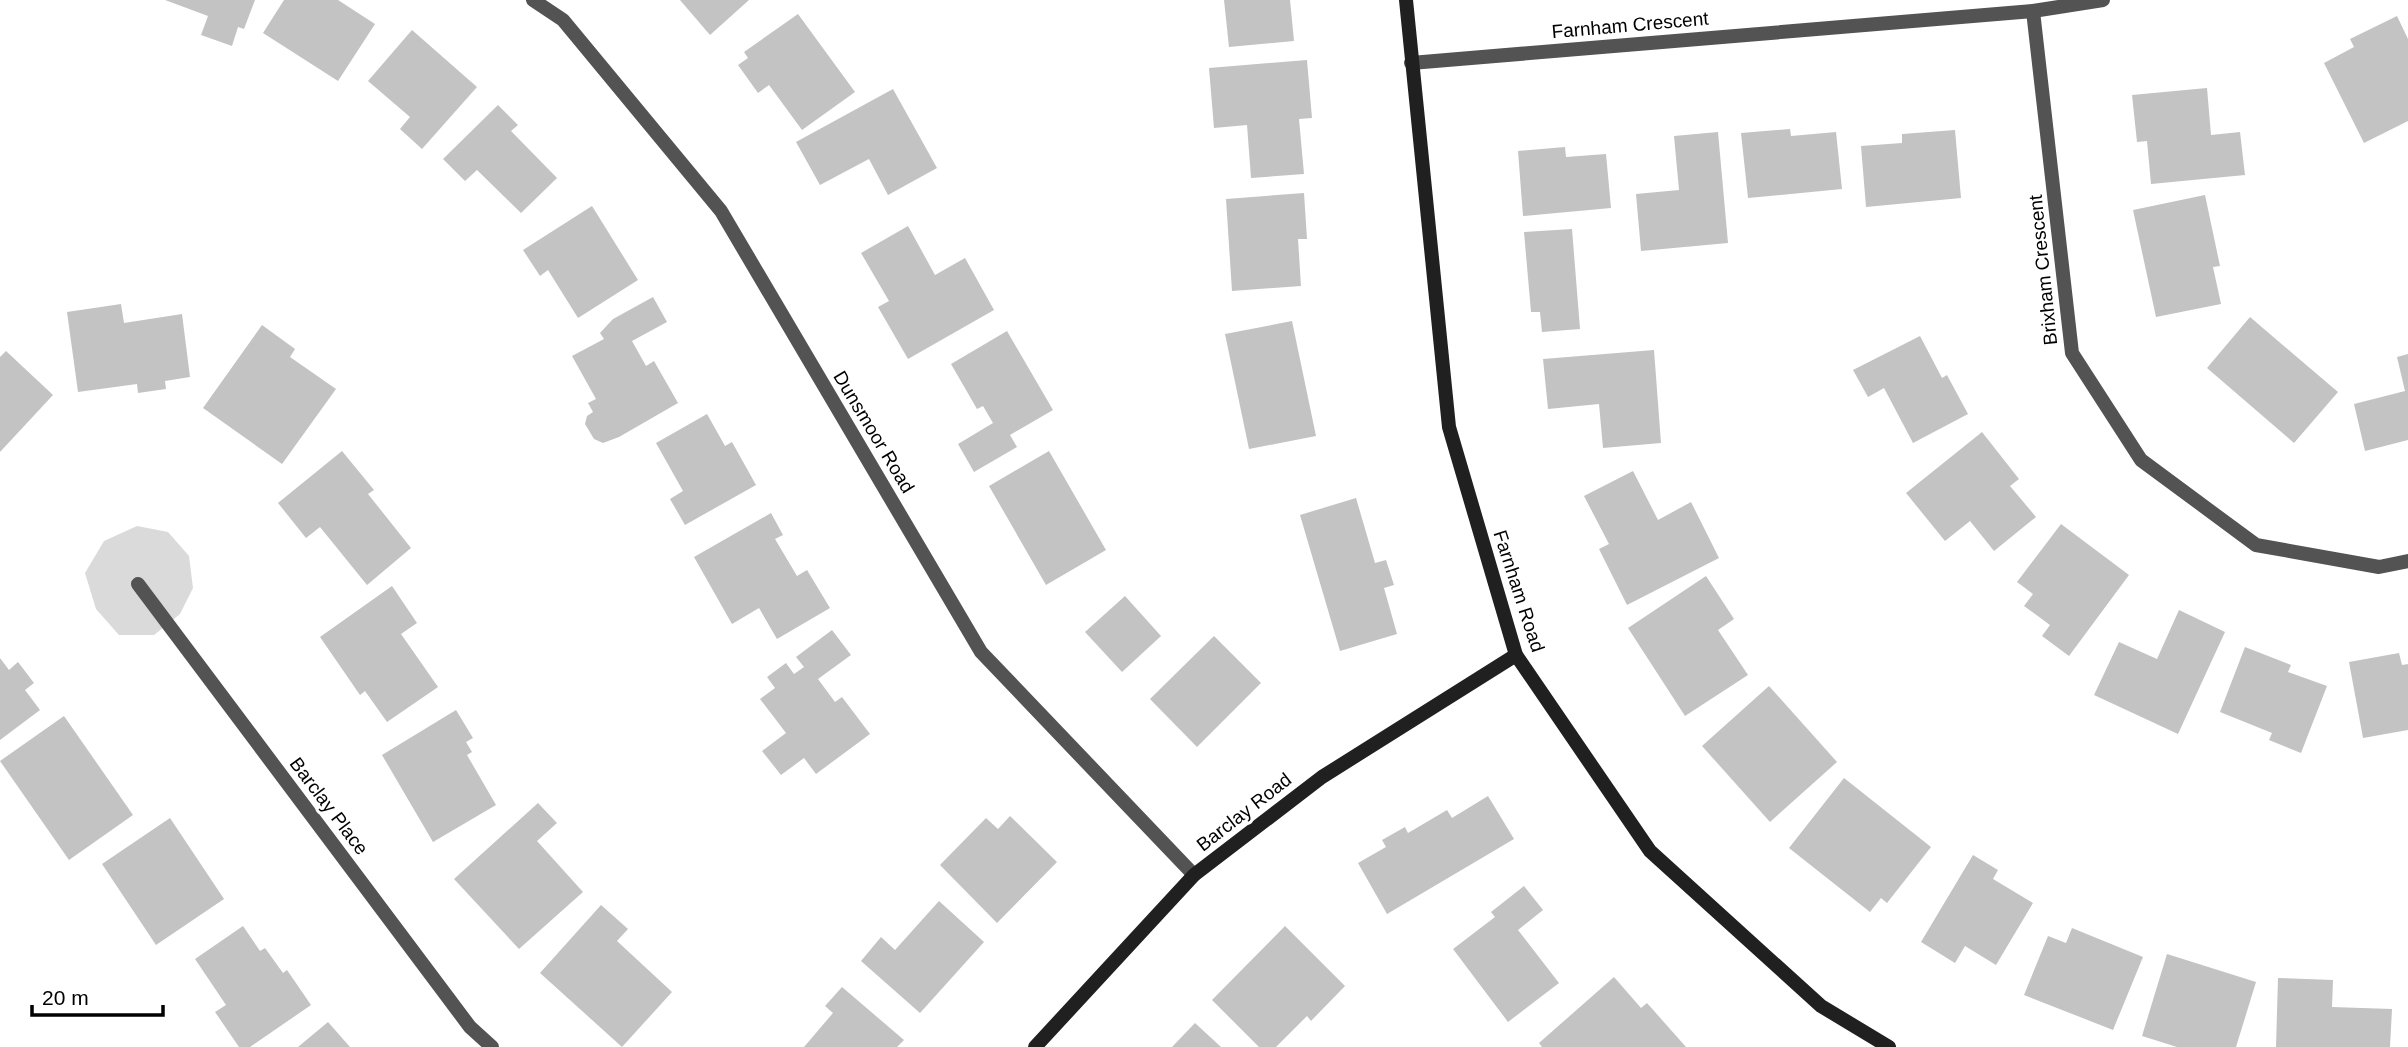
<svg xmlns="http://www.w3.org/2000/svg" width="2408" height="1047" viewBox="0 0 2408 1047" font-family="Helvetica,sans-serif">
  <style>
    .green { fill: #dadada }
    .building { fill: #c3c3c3 }
    .lines { fill: none; stroke-linecap: round; stroke-linejoin: round }
    .street { stroke: #535353; stroke-width: 14 }
    .secondary { stroke: #202020; stroke-width: 14 }
    .labels { text-anchor: middle; dominant-baseline: central; stroke-width: 6; stroke-linejoin: round; paint-order: stroke }
    .street-label { font-size: 19px; fill: #000; stroke: #fff }
  </style>
  <rect width="100%" height="100%" fill="#fff"/>
  <path class="green" d="M 137,526 L 168,532 L 189,556 L 193,588 L 180,614 L 154,635 L 119,635 L 96,609 L 85,573 L 104,541 Z"/>
  <g class="building">
    <path d="M 165,0 L 255,0 L 244,29 L 238,27 L 232,46 L 201,35 L 208,16 Z"/>
    <path d="M 284,0 L 338,0 L 375,24 L 338,81 L 263,33 Z"/>
    <path d="M 680,0 L 749,0 L 710,35 Z"/>
    <path d="M 1224,0 L 1290,0 L 1294,41 L 1229,47 Z"/>
    <path d="M 798,14 L 855,92 L 802,130 L 769,85 L 758,93 L 738,65 L 748,58 L 744,52 Z"/>
    <path d="M 2397,16 L 2408,39 L 2408,121 L 2364,143 L 2324,63 L 2354,47 L 2350,39 Z"/>
    <path d="M 412,30 L 477,87 L 422,149 L 400,129 L 410,117 L 368,81 Z"/>
    <path d="M 1307,60 L 1312,118 L 1299,119 L 1304,174 L 1251,178 L 1247,125 L 1214,128 L 1209,68 Z"/>
    <path d="M 2207,88 L 2211,135 L 2240,132 L 2245,175 L 2151,184 L 2147,141 L 2137,142 L 2132,95 Z"/>
    <path d="M 893,89 L 937,168 L 888,195 L 869,159 L 820,185 L 796,142 Z"/>
    <path d="M 498,105 L 518,125 L 511,131 L 557,178 L 521,213 L 477,170 L 465,181 L 443,159 Z"/>
    <path d="M 1790,129 L 1791,136 L 1836,132 L 1842,189 L 1748,198 L 1741,133 Z"/>
    <path d="M 1955,130 L 1961,198 L 1866,207 L 1861,146 L 1902,143 L 1902,134 Z"/>
    <path d="M 1718,132 L 1728,243 L 1641,251 L 1636,194 L 1679,190 L 1674,136 Z"/>
    <path d="M 1565,147 L 1566,157 L 1606,154 L 1611,208 L 1523,216 L 1518,151 Z"/>
    <path d="M 1304,193 L 1307,239 L 1298,239 L 1301,286 L 1232,291 L 1226,199 Z"/>
    <path d="M 2205,195 L 2220,266 L 2213,267 L 2221,304 L 2156,317 L 2133,210 Z"/>
    <path d="M 592,206 L 638,280 L 578,318 L 548,270 L 540,276 L 523,250 Z"/>
    <path d="M 908,226 L 935,275 L 965,258 L 994,310 L 908,359 L 878,307 L 889,301 L 861,253 Z"/>
    <path d="M 1572,229 L 1580,329 L 1542,332 L 1540,312 L 1531,312 L 1524,232 Z"/>
    <path d="M 653,297 L 667,322 L 632,341 L 646,366 L 654,361 L 678,403 L 619,437 L 603,443 L 594,439 L 585,424 L 587,416 L 593,412 L 588,403 L 596,399 L 572,356 L 604,339 L 600,333 L 613,319 Z"/>
    <path d="M 121,304 L 124,323 L 182,314 L 190,377 L 165,381 L 166,389 L 138,393 L 137,384 L 78,392 L 67,312 Z"/>
    <path d="M 2250,317 L 2338,392 L 2294,443 L 2207,368 Z"/>
    <path d="M 1292,321 L 1316,436 L 1249,449 L 1225,334 Z"/>
    <path d="M 262,325 L 295,349 L 290,357 L 336,389 L 282,464 L 203,408 Z"/>
    <path d="M 1007,331 L 1053,410 L 1010,435 L 1017,447 L 974,472 L 958,444 L 993,423 L 983,406 L 977,409 L 951,364 Z"/>
    <path d="M 1920,336 L 1942,378 L 1947,375 L 1968,414 L 1913,443 L 1884,388 L 1868,397 L 1853,370 Z"/>
    <path d="M 1654,350 L 1661,443 L 1603,448 L 1599,404 L 1548,409 L 1543,359 Z"/>
    <path d="M 6,351 L 53,395 L 0,452 L 0,357 Z"/>
    <path d="M 2408,354 L 2408,440 L 2365,451 L 2354,404 L 2405,391 L 2397,357 Z"/>
    <path d="M 707,414 L 725,446 L 732,442 L 756,485 L 685,525 L 670,499 L 683,491 L 656,443 Z"/>
    <path d="M 1982,432 L 2019,479 L 2010,486 L 2036,517 L 1994,551 L 1970,521 L 1945,541 L 1906,493 Z"/>
    <path d="M 342,451 L 374,490 L 368,494 L 411,548 L 367,585 L 320,527 L 306,538 L 278,503 Z"/>
    <path d="M 1049,451 L 1106,550 L 1046,585 L 989,486 Z"/>
    <path d="M 1633,471 L 1658,520 L 1691,502 L 1719,558 L 1627,605 L 1599,549 L 1609,544 L 1584,496 Z"/>
    <path d="M 1356,498 L 1375,563 L 1386,560 L 1394,585 L 1384,588 L 1397,634 L 1340,651 L 1300,515 Z"/>
    <path d="M 771,513 L 783,535 L 775,539 L 797,576 L 807,570 L 830,608 L 777,639 L 759,608 L 732,624 L 694,557 Z"/>
    <path d="M 2061,524 L 2129,575 L 2069,656 L 2042,636 L 2050,625 L 2024,606 L 2033,594 L 2017,582 Z"/>
    <path d="M 1706,576 L 1734,619 L 1718,630 L 1748,675 L 1685,716 L 1628,628 Z"/>
    <path d="M 392,586 L 417,623 L 401,634 L 438,687 L 387,722 L 365,691 L 360,695 L 320,637 Z"/>
    <path d="M 1125,596 L 1161,636 L 1122,672 L 1085,632 Z"/>
    <path d="M 2179,610 L 2225,632 L 2178,734 L 2094,695 L 2119,642 L 2157,659 Z"/>
    <path d="M 832,630 L 851,655 L 818,679 L 835,702 L 842,697 L 870,734 L 816,774 L 804,758 L 781,775 L 762,751 L 786,733 L 760,699 L 775,688 L 767,677 L 786,663 L 794,674 L 804,667 L 796,657 Z"/>
    <path d="M 1214,636 L 1261,683 L 1197,747 L 1150,699 Z"/>
    <path d="M 2245,647 L 2291,665 L 2288,672 L 2327,686 L 2301,753 L 2269,740 L 2272,733 L 2220,712 Z"/>
    <path d="M 2399,653 L 2402,665 L 2408,664 L 2408,730 L 2363,738 L 2349,662 Z"/>
    <path d="M 0,658 L 9,670 L 18,662 L 34,683 L 25,690 L 40,710 L 0,740 Z"/>
    <path d="M 1769,686 L 1837,762 L 1770,822 L 1702,746 Z"/>
    <path d="M 456,710 L 473,738 L 466,742 L 472,752 L 467,755 L 496,805 L 433,842 L 382,755 Z"/>
    <path d="M 64,716 L 133,815 L 69,860 L 0,761 Z"/>
    <path d="M 1844,778 L 1931,847 L 1887,903 L 1881,898 L 1870,912 L 1789,848 Z"/>
    <path d="M 1488,796 L 1514,839 L 1387,914 L 1358,863 L 1386,847 L 1382,840 L 1405,827 L 1408,833 L 1447,810 L 1452,818 Z"/>
    <path d="M 538,803 L 557,823 L 537,841 L 583,892 L 519,949 L 454,879 Z"/>
    <path d="M 1010,816 L 1057,862 L 997,923 L 940,865 L 986,818 L 998,829 Z"/>
    <path d="M 170,818 L 224,899 L 156,945 L 102,864 Z"/>
    <path d="M 1973,855 L 1998,870 L 1993,879 L 2033,903 L 1996,965 L 1965,946 L 1955,963 L 1921,942 Z"/>
    <path d="M 1524,886 L 1543,910 L 1518,930 L 1559,983 L 1508,1022 L 1453,949 L 1495,917 L 1491,912 Z"/>
    <path d="M 939,901 L 984,942 L 920,1013 L 861,961 L 881,937 L 895,950 Z"/>
    <path d="M 601,905 L 628,929 L 617,941 L 672,992 L 622,1047 L 540,973 Z"/>
    <path d="M 243,926 L 260,951 L 265,948 L 283,973 L 287,970 L 311,1005 L 250,1047 L 239,1047 L 215,1012 L 226,1005 L 195,959 Z"/>
    <path d="M 1285,926 L 1345,986 L 1311,1021 L 1307,1016 L 1276,1047 L 1259,1047 L 1212,1000 Z"/>
    <path d="M 2072,928 L 2143,957 L 2113,1030 L 2024,995 L 2048,936 L 2066,943 Z"/>
    <path d="M 2167,954 L 2256,982 L 2236,1047 L 2177,1047 L 2142,1036 Z"/>
    <path d="M 1614,977 L 1641,1008 L 1647,1003 L 1686,1047 L 1542,1047 L 1539,1043 Z"/>
    <path d="M 2278,978 L 2333,980 L 2332,1007 L 2392,1009 L 2390,1047 L 2276,1047 Z"/>
    <path d="M 842,987 L 904,1040 L 897,1047 L 804,1047 L 833,1013 L 825,1006 Z"/>
    <path d="M 328,1022 L 350,1047 L 298,1047 Z"/>
    <path d="M 1195,1023 L 1221,1047 L 1172,1047 Z"/>
  </g>
  <g class="lines">
    <g class="street">
      <path d="M 533,0 L 563,20 L 721,211 L 981,652 L 1194,875"/>
      <path d="M 2033,11 L 2072,353 L 2141,460 L 2256,545 L 2379,567 L 2408,561"/>
      <path d="M 1411,63 L 2033,11 L 2103,0"/>
      <path d="M 138,584 L 470,1027 L 492,1047"/>
    </g>
    <g class="secondary">
      <path d="M 1406,0 L 1449,427 L 1516,655 L 1650,851 L 1821,1006 L 1889,1047"/>
      <path d="M 1035,1047 L 1194,875 L 1322,777 L 1516,655"/>
    </g>
  </g>
  <g class="labels">
    <g class="street-label">
      <text transform="translate(1630 25) rotate(-5)">Farnham Crescent</text>
      <text transform="translate(2043 270) rotate(-96)">Brixham Crescent</text>
      <text transform="translate(874 432) rotate(59)">Dunsmoor Road</text>
      <text transform="translate(1519 591) rotate(72)">Farnham Road</text>
      <text transform="translate(329 806) rotate(53)">Barclay Place</text>
      <text transform="translate(1244 812) rotate(-38)">Barclay Road</text>
    </g>
  </g>
  <path d="M32 1005v10h131v-10" fill="none" stroke="#000000" stroke-width="3.5"/>
  <text x="42" y="1005" font-size="21" fill="#000000" stroke="#ffffff" stroke-width="5" paint-order="stroke">20 m</text>
</svg>
